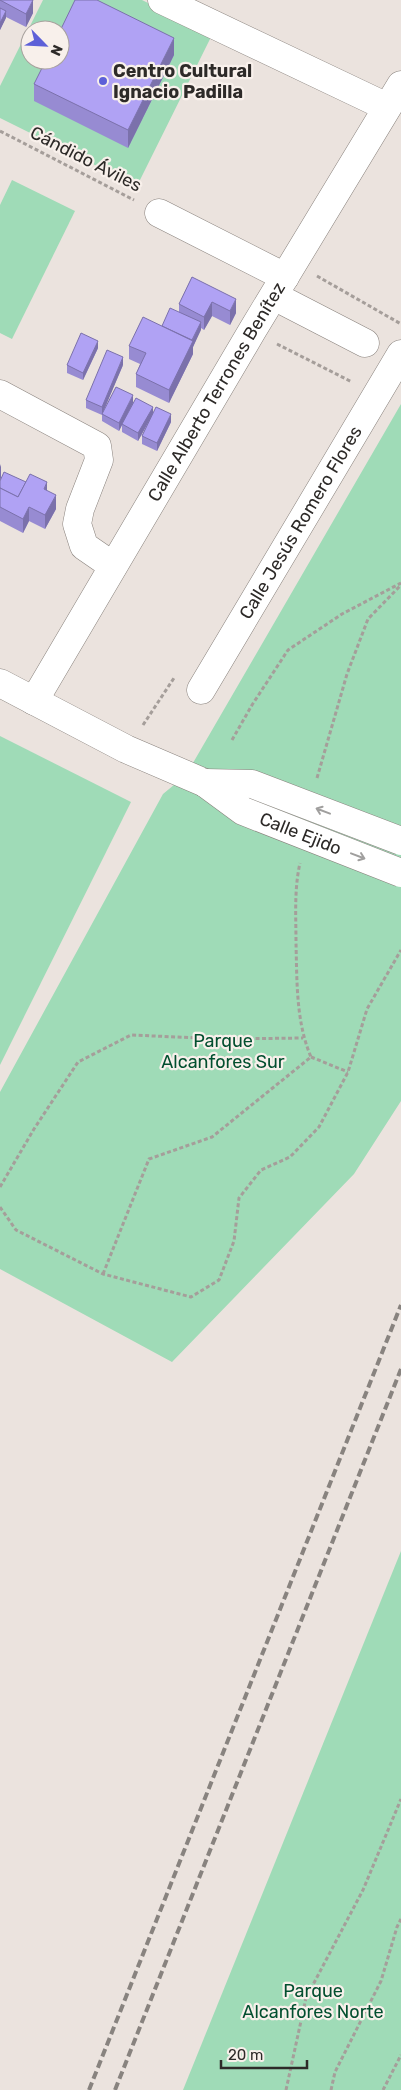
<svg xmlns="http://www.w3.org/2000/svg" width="401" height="2090" viewBox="0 0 401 2090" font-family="Rubik,sans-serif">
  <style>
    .green { fill: #9fdbb7; fill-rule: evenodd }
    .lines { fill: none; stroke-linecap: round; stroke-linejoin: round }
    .minor-casing { stroke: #89827d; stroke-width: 29 }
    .path { stroke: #a59e9a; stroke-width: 3; stroke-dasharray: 4 2.5; stroke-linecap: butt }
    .minor { stroke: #fff; stroke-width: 28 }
    .rail { stroke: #88837f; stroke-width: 4; stroke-dasharray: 8 4; stroke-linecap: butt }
    .minor-bridge-casing { stroke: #89827d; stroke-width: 29; stroke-linecap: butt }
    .minor-bridge { stroke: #fff; stroke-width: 28 }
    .wall { fill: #978bd2 }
    .shaded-wall { fill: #7b71ab }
    .building { fill: #b0a2f4; stroke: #7b71ab }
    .oneway { stroke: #a09f9e }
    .poi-dot { fill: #5d60d8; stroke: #f8f0eb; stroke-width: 2 }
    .labels { text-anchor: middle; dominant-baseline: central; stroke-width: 4.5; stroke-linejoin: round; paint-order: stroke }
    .poi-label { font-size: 18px; font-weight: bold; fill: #2d2a28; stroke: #f8f0eb; text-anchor: start }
    .street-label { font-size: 18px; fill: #2d2a28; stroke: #f8f0eb }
    .park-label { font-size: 18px; fill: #024f2f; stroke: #f8f0eb }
  </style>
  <rect width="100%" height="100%" fill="#ebe3de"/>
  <g class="green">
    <path d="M 43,0 L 142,0 L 212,35 L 137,186 L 0,118 L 0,86 ZM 30,30 L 60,30 L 60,60 L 30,60 Z"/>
    <path d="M 12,180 L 75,211 L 12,339 L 0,333 L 0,205 Z"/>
    <path d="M 401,404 L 401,1101 L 354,1174 L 172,1362 L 0,1269 L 0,1092 L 163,794 L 186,775 Z"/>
    <path d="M 0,736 L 131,802 L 0,1065 Z"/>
    <path d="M 401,1551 L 401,2090 L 183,2090 Z"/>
  </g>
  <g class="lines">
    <defs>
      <g id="minor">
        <path d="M 162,0 L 387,107"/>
        <path d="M 159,213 L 285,277"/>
        <path d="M 274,296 L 365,343"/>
        <path d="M 0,394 L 97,446 L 99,460 L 80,509 L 77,524 L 84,546 L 113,566"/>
        <path d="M 0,683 L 126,749 L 205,783"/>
        <path id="s1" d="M 201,690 L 401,354"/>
        <path id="s2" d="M 34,701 L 252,331 L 401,85"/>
      </g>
    </defs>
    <use href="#minor" class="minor-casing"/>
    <g class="path">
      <path d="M 0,131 L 134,200"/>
      <path d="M 317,276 L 401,324"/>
      <path d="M 277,344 L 352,382"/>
      <path d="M 143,725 L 174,678"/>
      <path d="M 232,740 L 252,705 L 288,650 L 342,614 L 401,583"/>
      <path d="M 317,778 L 347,674 L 368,619 L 401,585"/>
      <path d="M 311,1057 L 348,1072"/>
      <path d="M 0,1187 L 34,1129 L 78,1062 L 131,1035 L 222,1039 L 303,1038"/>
      <path d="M 0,1207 L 16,1230 L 103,1274 L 191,1297 L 219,1280 L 234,1241 L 239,1198 L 261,1170 L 290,1157 L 319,1127 L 348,1072 L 367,1009 L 401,950"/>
      <path d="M 103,1274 L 149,1159 L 212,1137 L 311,1057 C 296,1022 297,982 296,943 C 296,916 294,890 300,863"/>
      <path d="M 286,2090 L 306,1998 L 363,1890 L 401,1799"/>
      <path d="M 331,2090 L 335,2072 L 381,1981 L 397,1927 L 401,1919"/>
      <path d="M 383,2090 L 401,2055"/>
    </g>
    <use href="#minor" class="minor"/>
    <g class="rail">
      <path d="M 89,2090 L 401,1305"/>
      <path d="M 115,2090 L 401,1369"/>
    </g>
    <defs>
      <g id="minor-bridge">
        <path id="s3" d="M 205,783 L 243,811 L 401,873"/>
        <path d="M 205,783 L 252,784 L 401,841"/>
      </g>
    </defs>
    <use href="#minor-bridge" class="minor-bridge-casing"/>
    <use href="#minor-bridge" class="minor-bridge"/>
  </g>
  <g class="wall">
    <path d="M 0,0 L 33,13 L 26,27 L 6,17 L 0,30 L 0,42 Z"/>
    <path d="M 174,55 L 128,148 L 34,101 L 34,84 Z"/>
    <path d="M 192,277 L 236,313 L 230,325 L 212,316 L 204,330 L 201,328 L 193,347 L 193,354 L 169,403 L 136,387 L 136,374 L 140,364 L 129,359 L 129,346 L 162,326 L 179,312 L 179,304 Z"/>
    <path d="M 98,348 L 83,380 L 67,373 L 67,365 Z"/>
    <path d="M 123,365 L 103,411 L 133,403 L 153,414 L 171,422 L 157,451 L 142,444 L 142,436 L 151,417 L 138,441 L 122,432 L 122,425 L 119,431 L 102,421 L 102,414 L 102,415 L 86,408 L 86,400 Z"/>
    <path d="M 0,481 L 47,491 L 56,509 L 45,529 L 29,521 L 23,533 L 0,521 Z"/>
  </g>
  <g class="shaded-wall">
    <path d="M 33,0 L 33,13 L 26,27 L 26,14 Z"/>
    <path d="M 6,11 L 6,18 L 0,30 L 0,42 L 0,23 Z"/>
    <path d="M 174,38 L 174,55 L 128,148 L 128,130 Z"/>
    <path d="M 236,299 L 236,313 L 230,325 L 230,311 Z"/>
    <path d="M 212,302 L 212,316 L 204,330 L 204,317 Z"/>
    <path d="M 201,322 L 201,330 L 193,347 L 193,354 L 169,403 L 169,390 Z"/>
    <path d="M 98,341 L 98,348 L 83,380 L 83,373 Z"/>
    <path d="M 123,357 L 123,365 L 102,415 L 102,407 Z"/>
    <path d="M 133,395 L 133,403 L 119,431 L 119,423 Z"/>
    <path d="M 153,407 L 153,414 L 138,441 L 138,433 Z"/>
    <path d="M 171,414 L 171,422 L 157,451 L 157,443 Z"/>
    <path d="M 1,464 L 1,478 L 0,481 L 0,467 Z"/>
    <path d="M 47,482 L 47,496 L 44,489 Z"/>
    <path d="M 56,495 L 56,509 L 45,529 L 45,515 Z"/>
    <path d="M 29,507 L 29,521 L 23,533 L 23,519 Z"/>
  </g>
  <g class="building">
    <path d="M 0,0 L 33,0 L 26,14 Z"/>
    <path d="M 75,0 L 97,0 L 174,38 L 128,130 L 34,84 L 46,60 L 60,60 L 60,31 Z"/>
    <path d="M 0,8 L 6,11 L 0,23 Z"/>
    <path d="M 192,277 L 236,299 L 230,311 L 212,302 L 204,317 L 179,304 Z"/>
    <path d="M 170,308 L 201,322 L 192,340 L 162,326 Z"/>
    <path d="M 143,317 L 193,341 L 169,390 L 136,374 L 146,353 L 129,346 Z"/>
    <path d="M 81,333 L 98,341 L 83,373 L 67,365 Z"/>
    <path d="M 107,350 L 123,357 L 102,407 L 86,400 Z"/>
    <path d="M 116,387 L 133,395 L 119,423 L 102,414 Z"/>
    <path d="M 136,398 L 153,407 L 138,433 L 122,424 Z"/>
    <path d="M 156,407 L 171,414 L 157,443 L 142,436 Z"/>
    <path d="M 4,472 L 26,482 L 18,497 L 0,488 L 0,481 Z"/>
    <path d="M 30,474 L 47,482 L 44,489 L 56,495 L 45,515 L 29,507 L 23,519 L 0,507 L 0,488 L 18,497 Z"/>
  </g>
  <defs><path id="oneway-shaft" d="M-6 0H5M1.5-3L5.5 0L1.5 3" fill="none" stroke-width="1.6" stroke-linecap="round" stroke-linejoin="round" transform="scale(1.25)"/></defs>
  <g class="oneway">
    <use href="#oneway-shaft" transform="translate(323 811) rotate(-159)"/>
    <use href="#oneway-shaft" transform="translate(358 856) rotate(21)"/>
  </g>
  <circle class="poi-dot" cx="103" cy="81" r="5"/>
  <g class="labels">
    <g class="poi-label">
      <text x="113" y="71">Centro Cultural<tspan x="113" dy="21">Ignacio Padilla</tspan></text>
    </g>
    <g class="street-label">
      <text transform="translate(86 159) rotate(27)">Cándido Áviles</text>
      <text stroke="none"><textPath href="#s2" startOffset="359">Calle Alberto Terrones Benítez</textPath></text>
      <text stroke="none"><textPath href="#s1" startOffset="195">Calle Jesús Romero Flores</textPath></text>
      <text stroke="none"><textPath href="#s3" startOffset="109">Calle Ejido</textPath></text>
    </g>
    <g class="park-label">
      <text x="223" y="1041">Parque<tspan x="223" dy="21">Alcanfores Sur</tspan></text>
      <text x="313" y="1991">Parque<tspan x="313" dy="21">Alcanfores Norte</tspan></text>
    </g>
  </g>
  <g transform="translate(45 45) rotate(114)"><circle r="24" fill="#f8f0eb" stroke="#a7a19d"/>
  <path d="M0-4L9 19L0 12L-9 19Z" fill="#5d60d8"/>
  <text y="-8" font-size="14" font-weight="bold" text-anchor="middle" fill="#2d2a28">N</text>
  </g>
  <path d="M221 2060v8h86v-8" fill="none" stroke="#2d2a28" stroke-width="2.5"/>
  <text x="228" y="2060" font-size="15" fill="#2d2a28" stroke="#f8f0eb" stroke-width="4" paint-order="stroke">20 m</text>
</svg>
